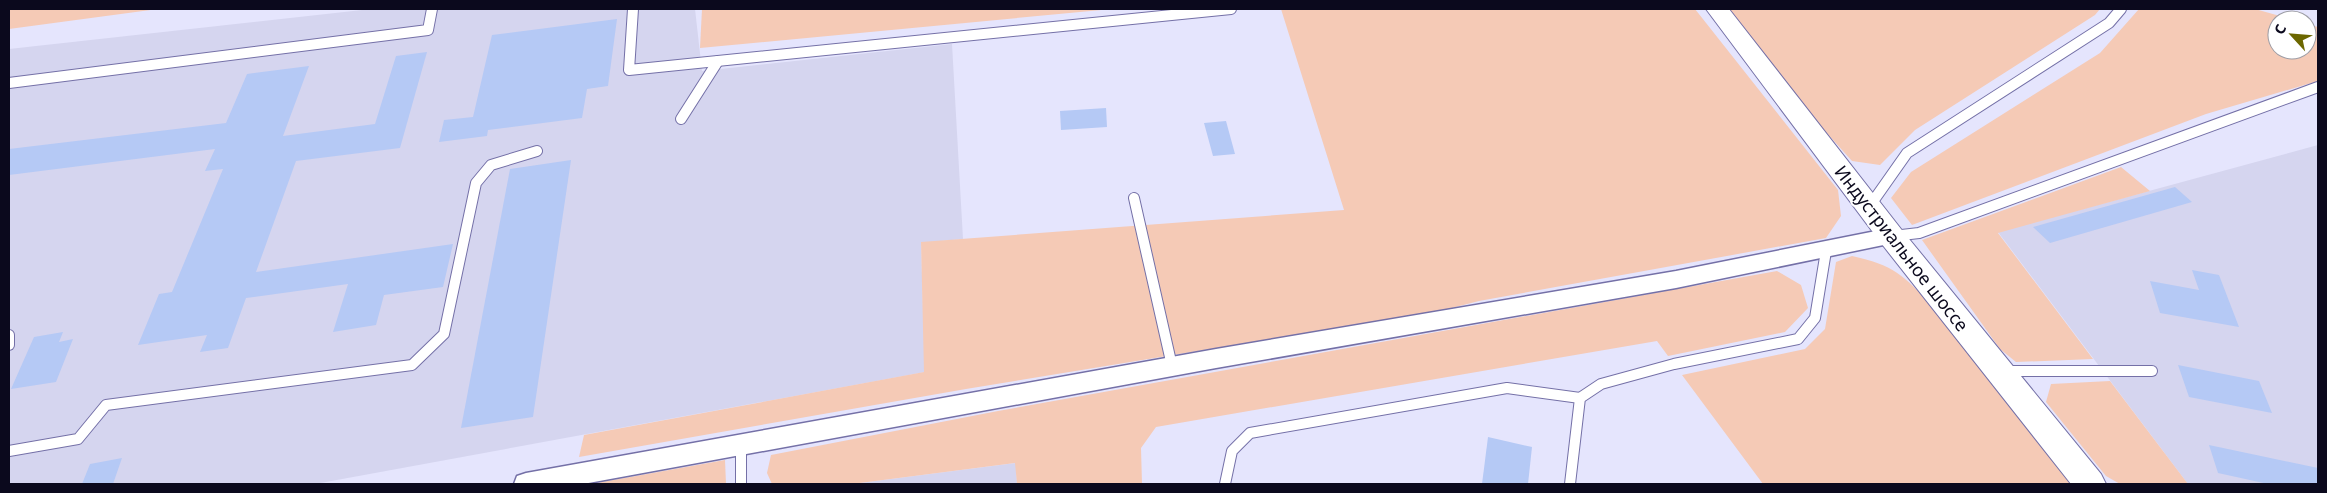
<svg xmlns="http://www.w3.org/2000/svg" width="2327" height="493" viewBox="0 0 2327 493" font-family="'Noto Sans',sans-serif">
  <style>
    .built { fill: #d5d5ef }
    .green { fill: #f5cab6 }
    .building { fill: #b5c9f5 }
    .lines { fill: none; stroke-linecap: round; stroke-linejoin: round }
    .service-casing { stroke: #7470a7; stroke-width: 12 }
    .minor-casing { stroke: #7470a7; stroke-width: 3 }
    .secondary-casing { stroke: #7470a7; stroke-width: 2 }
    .service { stroke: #fff; stroke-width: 10 }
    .minor { fill: #fff; fill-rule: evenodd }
    .secondary { fill: #fff; fill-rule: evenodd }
    .labels { text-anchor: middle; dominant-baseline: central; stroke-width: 4; stroke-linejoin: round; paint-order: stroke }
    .street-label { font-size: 18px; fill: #0b091d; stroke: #fff }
  </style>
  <rect width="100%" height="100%" fill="#e5e5fd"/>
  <g class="built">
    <path d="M 371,9 L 695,9 L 702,71 L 952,44 L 963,239 L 921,243 L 925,372 L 315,484 L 9,484 L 9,49 Z"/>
    <path d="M 2318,145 L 2318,484 L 2188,484 L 1998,232 Z"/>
    <path d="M 1016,463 L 1017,484 L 852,484 Z"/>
  </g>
  <g class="green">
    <path d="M 9,9 L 158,9 L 9,29 Z"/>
    <path d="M 702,9 L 1112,9 L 700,48 Z"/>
    <path d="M 1281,9 L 1695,9 L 1838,190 L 1841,216 L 1826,238 L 1479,301 L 1436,312 L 966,389 L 579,457 L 584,435 L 924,372 L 921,242 L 1344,210 Z"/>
    <path d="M 1729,9 L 2100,9 L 2095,15 L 1915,130 L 1880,165 L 1852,161 L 1806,110 Z"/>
    <path d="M 2139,9 L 2255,9 L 2294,20 L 2277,20 L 2277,50 L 2307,50 L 2307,24 L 2318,27 L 2318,81 L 2206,114 L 1912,225 L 1891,198 L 1911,172 L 2100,53 Z"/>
    <path d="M 2121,167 L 2150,191 L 1998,233 L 2093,359 L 2016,362 L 2000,349 L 1922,240 Z"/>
    <path d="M 1852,256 C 1893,265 1904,275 1932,306 L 2074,484 L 1763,484 L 1682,375 L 1805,349 L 1825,329 L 1836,262 Z"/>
    <path d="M 1777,271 L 1801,285 L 1808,308 L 1785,332 L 1668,356 L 1657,341 L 1156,427 L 1141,448 L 1142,484 L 1017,484 L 1015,463 L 852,484 L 772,484 L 767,473 L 771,455 L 998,411 Z"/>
    <path d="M 2110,381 L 2188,484 L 2120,484 L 2106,476 L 2046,402 L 2051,384 Z"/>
    <path d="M 725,460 L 726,484 L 591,484 Z"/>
  </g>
  <g class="building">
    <path d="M 617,19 L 608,86 L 587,89 L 582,118 L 488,130 L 487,136 L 439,142 L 444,120 L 473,117 L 492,35 Z"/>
    <path d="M 427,52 L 400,148 L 296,161 L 256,272 L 453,244 L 443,287 L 384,295 L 376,325 L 333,332 L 348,284 L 246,298 L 228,348 L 200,352 L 207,335 L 138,345 L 159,294 L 172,292 L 223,169 L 205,171 L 215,149 L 9,175 L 9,149 L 226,123 L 247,74 L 309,66 L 283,136 L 375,124 L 396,56 Z"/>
    <path d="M 1106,108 L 1107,127 L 1061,130 L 1060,111 Z"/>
    <path d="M 1226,121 L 1235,154 L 1213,156 L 1204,123 Z"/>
    <path d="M 571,160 L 533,417 L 461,428 L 510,169 Z"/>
    <path d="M 2175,187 L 2192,202 L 2050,243 L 2033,227 Z"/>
    <path d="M 2192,270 L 2219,275 L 2239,327 L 2160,313 L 2150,281 L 2199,290 Z"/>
    <path d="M 63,332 L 59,342 L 73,339 L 56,382 L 11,389 L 34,337 Z"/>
    <path d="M 2178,365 L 2259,381 L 2272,413 L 2189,397 Z"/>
    <path d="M 1488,437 L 1532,447 L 1528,484 L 1482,484 Z"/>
    <path d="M 2209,445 L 2318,468 L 2318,484 L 2268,484 L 2218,473 Z"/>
    <path d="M 122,458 L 113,484 L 82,484 L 90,464 Z"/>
  </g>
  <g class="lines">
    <defs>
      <g id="service">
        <path d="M 633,9 L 629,70 L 1231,9"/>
        <path d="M 9,83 L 428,30 L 432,9"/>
        <path d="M 681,119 L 718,61"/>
        <path d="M 1134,198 L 1172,366"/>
        <path d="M 1869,207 L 1907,153 L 2109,23 L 2121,9"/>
        <path d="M 1893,236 L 1919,233 L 2318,87"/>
        <path d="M 9,335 L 9,345"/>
        <path d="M 2003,371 L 2152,371"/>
        <path d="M 741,445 L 741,484"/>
        <path d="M 9,451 L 78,439 L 106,405 L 412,365 L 444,334 L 476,183 L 491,165 L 537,151"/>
        <path d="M 1225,484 L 1232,451 L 1250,433 L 1507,388 L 1580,398"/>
        <path d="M 1570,484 L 1580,398 L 1601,384 L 1674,364 L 1798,339 L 1815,318 L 1826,251"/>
      </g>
      <path id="minor" d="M 1891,228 L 1898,230 L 1902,236 L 1898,242 L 1676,288 L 1216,368 L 583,484 L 514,484 L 517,476 L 526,473 L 1216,349 L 1676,271 Z"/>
      <path id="secondary" d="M 1706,9 L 1729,9 L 1901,229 L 2101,474 L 2106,484 L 2071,484 L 1881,243 Z"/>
    </defs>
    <use href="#service" class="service-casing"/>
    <use href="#minor" class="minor-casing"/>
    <use href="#secondary" class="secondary-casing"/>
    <use href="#service" class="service"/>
    <use href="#minor" class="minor"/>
    <use href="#secondary" class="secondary"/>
  </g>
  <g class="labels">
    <g class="street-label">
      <text transform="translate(1902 248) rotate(52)">Индустриальное шоссе</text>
    </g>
  </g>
  <rect width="2327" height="493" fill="none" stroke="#0b091d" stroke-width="20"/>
  <g transform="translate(2292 35) rotate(296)"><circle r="24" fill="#ffffff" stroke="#9d9da5"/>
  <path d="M0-4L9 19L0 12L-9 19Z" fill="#6c6700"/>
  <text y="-8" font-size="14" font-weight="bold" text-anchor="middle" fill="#0b091d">С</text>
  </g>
</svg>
